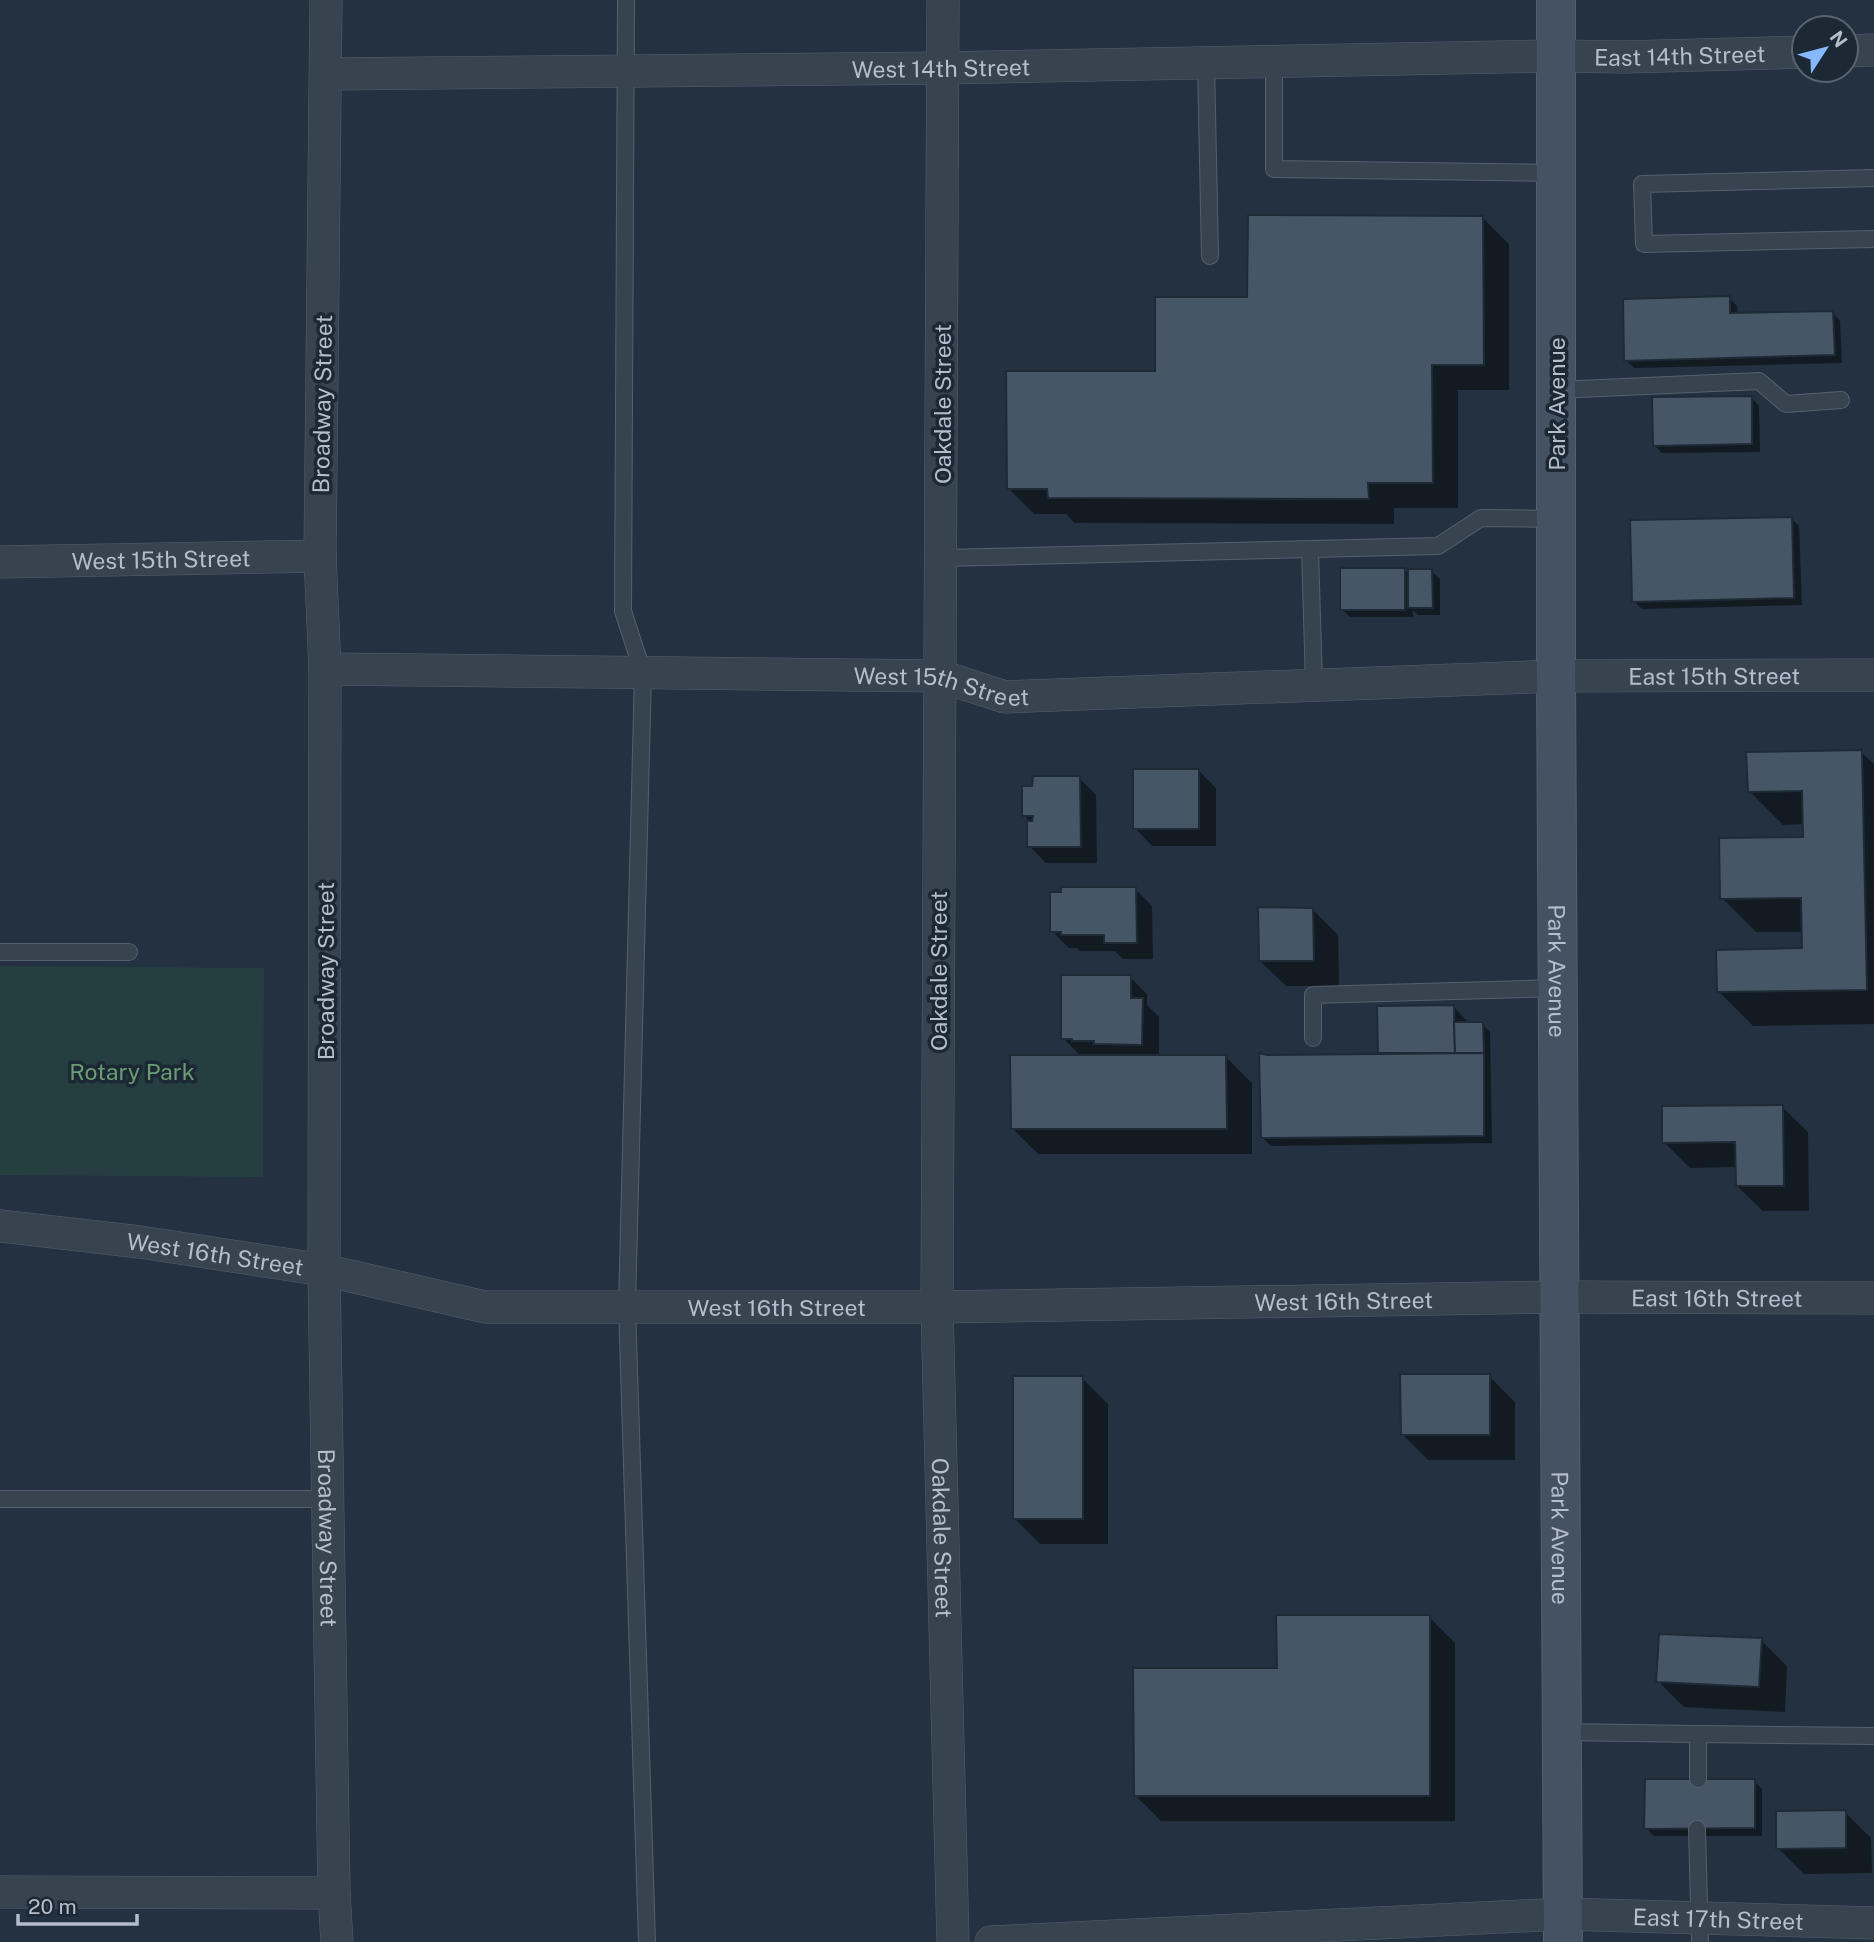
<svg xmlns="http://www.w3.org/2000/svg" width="1874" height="1942" viewBox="0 0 1874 1942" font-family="'Public Sans',sans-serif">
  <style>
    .green { fill: #253f41 }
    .shadow { fill: #0007 }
    .building { fill: #475667; stroke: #1f2a37; stroke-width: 2 }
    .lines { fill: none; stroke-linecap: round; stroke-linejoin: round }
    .service-casing { stroke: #56606e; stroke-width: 18 }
    .minor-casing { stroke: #56606e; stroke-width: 33 }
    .secondary-casing { stroke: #56606e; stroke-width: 40 }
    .service { stroke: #384350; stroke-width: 16 }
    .minor { stroke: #384350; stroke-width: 32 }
    .secondary { stroke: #455263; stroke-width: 38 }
    .labels { text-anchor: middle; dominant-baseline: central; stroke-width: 7; stroke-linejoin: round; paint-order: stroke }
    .street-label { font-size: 23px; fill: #b4bdcb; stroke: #1d2835 }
    .park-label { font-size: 23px; fill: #6a9d74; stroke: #1d2835 }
  </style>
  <rect width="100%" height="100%" fill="#233140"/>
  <path class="green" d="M 0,966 L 264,968 L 263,1177 L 0,1175 Z"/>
  <g class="shadow">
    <path d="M 1483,218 L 1509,244 L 1509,390 L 1458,390 L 1458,508 L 1394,508 L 1394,524 L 1075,523 L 1066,514 L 1034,514 L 1008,488 L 1249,299 Z"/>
    <path d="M 1729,298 L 1737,306 L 1738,314 L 1832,312 L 1840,321 L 1842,363 L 1634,368 L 1626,360 Z"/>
    <path d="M 1751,397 L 1759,406 L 1760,452 L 1662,453 L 1654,445 Z"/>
    <path d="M 1791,518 L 1799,526 L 1802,605 L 1642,609 L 1634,601 Z"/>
    <path d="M 1404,569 L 1410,575 L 1431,571 L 1440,579 L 1440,615 L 1418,615 L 1413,610 L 1413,617 L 1350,617 L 1342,609 Z"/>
    <path d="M 1861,752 L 1874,764 L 1874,1024 L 1753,1026 L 1719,992 L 1804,950 L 1803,932 L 1756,932 L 1722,898 L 1805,838 L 1805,824 L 1783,825 L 1749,791 Z"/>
    <path d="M 1198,770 L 1216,788 L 1216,846 L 1152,846 L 1135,828 Z"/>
    <path d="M 1079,778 L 1096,795 L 1097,863 L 1046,863 L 1029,846 L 1029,820 L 1024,816 Z"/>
    <path d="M 1135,889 L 1152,906 L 1153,959 L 1123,959 L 1115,951 L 1080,951 L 1077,948 L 1069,948 L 1052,931 Z"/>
    <path d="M 1313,910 L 1338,935 L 1339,986 L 1286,986 L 1260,961 Z"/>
    <path d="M 1130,977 L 1147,994 L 1147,1005 L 1159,1017 L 1159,1057 L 1226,1057 L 1252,1083 L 1252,1154 L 1038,1154 L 1013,1129 L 1082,1057 L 1063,1038 Z"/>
    <path d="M 1453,1006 L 1470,1024 L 1482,1024 L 1490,1032 L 1492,1143 L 1271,1146 L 1263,1138 L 1383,1055 L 1380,1053 Z"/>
    <path d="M 1782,1107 L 1808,1132 L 1809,1211 L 1763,1211 L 1737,1186 L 1737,1167 L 1690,1168 L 1664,1142 Z"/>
    <path d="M 1489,1376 L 1515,1402 L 1515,1460 L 1428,1460 L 1402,1434 Z"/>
    <path d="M 1082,1378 L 1108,1404 L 1108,1544 L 1040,1544 L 1014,1518 Z"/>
    <path d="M 1429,1617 L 1455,1643 L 1455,1821 L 1161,1821 L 1135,1795 L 1279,1670 Z"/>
    <path d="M 1761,1640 L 1787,1666 L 1785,1712 L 1684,1707 L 1658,1681 Z"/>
    <path d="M 1754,1781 L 1762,1789 L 1762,1836 L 1654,1836 L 1646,1828 Z"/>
    <path d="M 1845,1812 L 1871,1838 L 1872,1873 L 1804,1874 L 1778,1848 Z"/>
  </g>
  <g class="building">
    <path d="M 1248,215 L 1483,216 L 1484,365 L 1432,365 L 1433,483 L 1368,483 L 1369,499 L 1048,498 L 1047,489 L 1007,489 L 1006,371 L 1155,371 L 1155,297 L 1247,297 Z"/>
    <path d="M 1730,296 L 1730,313 L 1833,311 L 1835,355 L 1624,361 L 1623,299 Z"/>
    <path d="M 1752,396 L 1752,444 L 1653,446 L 1652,397 Z"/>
    <path d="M 1792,517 L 1794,598 L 1632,602 L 1630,520 Z"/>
    <rect x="1340" y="568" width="65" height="42"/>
    <path d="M 1408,569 L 1432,569 L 1433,608 L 1408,608 Z"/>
    <path d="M 1862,750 L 1867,990 L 1717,992 L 1716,950 L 1802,948 L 1801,898 L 1720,899 L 1719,838 L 1803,837 L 1802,791 L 1748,792 L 1746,752 Z"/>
    <rect x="1133" y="769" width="66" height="60"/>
    <path d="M 1033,776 L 1080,776 L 1081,847 L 1027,847 L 1027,821 L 1032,821 L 1033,816 L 1022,816 L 1022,786 L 1032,786 Z"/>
    <path d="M 1061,887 L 1136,887 L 1137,943 L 1104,943 L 1104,935 L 1061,935 L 1061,932 L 1050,932 L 1050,892 L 1061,892 Z"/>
    <path d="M 1258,907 L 1313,908 L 1314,961 L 1259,961 Z"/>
    <path d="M 1061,975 L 1131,975 L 1131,998 L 1143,998 L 1142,1045 L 1094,1044 L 1094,1041 L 1072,1041 L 1072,1039 L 1061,1039 Z"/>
    <path d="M 1454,1005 L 1455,1053 L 1378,1053 L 1377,1006 Z"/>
    <path d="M 1454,1022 L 1483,1022 L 1484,1053 L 1455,1053 Z"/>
    <path d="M 1259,1053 L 1267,1055 L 1484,1053 L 1484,1136 L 1261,1138 Z"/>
    <path d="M 1010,1055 L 1226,1055 L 1227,1129 L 1011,1129 Z"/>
    <path d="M 1783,1105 L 1784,1186 L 1736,1186 L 1735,1142 L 1662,1143 L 1662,1106 Z"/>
    <path d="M 1400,1374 L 1490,1374 L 1490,1435 L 1401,1435 Z"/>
    <rect x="1013" y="1376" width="70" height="143"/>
    <path d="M 1276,1615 L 1430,1615 L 1430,1796 L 1134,1796 L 1133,1668 L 1277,1668 Z"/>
    <path d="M 1659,1634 L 1762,1638 L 1759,1687 L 1656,1682 Z"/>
    <path d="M 1645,1779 L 1755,1779 L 1755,1828 L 1644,1829 Z"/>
    <path d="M 1846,1810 L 1846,1848 L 1776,1849 L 1776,1811 Z"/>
  </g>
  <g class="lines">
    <defs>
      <g id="service">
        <path d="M 626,0 L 623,611 L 643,673 L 627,1306 L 647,1942"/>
        <path d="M 1274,62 L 1274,169 L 1556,173"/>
        <path d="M 1206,63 L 1210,256"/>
        <path d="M 1874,178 L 1642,184 L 1644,244 L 1874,239"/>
        <path d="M 1556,390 L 1759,381 L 1786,404 L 1841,400"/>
        <path d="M 1310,550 L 1314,685"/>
        <path d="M 941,558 L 1438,546 L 1481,518 L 1556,519"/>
        <path d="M 0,952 L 129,952"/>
        <path d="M 1313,1038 L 1313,995 L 1557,988"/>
        <path d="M 0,1499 L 328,1499"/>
        <path d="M 1562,1732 L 1698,1734 L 1698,1779"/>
        <path d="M 1698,1734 L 1874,1736"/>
        <path d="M 1697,1829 L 1700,1942"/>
      </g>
      <g id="minor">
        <path id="s1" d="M 326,0 L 320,556 L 325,669 L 324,1270 L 334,1893 L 337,1942"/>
        <path id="s2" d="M 943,0 L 937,1307 L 953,1942"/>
        <path d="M 1846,51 L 1874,50"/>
        <path id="s3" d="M 327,74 L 944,68 L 1556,56 L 1625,57 L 1804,52"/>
        <path id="s4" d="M 0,562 L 320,556"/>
        <path id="s5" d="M 325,669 L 940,676 L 1005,697 L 1556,676 L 1874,675"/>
        <path id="s6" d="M 0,1226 L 140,1242 L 324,1270 L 485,1307 L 937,1307 L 1560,1297 L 1874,1298"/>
        <path d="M 0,1892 L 334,1893"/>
        <path id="s7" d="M 991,1942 L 1563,1914 L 1874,1923"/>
      </g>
      <g id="secondary">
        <path id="s8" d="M 1556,0 L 1556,676 L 1563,1942"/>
      </g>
    </defs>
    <use href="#service" class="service-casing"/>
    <use href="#minor" class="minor-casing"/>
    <use href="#secondary" class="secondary-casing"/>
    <use href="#service" class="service"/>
    <use href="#minor" class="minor"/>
    <use href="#secondary" class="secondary"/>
  </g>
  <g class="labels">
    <g class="street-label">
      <text stroke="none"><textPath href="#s3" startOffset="1353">East 14th Street</textPath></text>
      <text stroke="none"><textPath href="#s3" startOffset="614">West 14th Street</textPath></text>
      <text transform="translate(322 404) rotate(-89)">Broadway Street</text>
      <text transform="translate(942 404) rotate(-90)">Oakdale Street</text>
      <text transform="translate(1556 404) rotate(-90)">Park Avenue</text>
      <text stroke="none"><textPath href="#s4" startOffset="161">West 15th Street</textPath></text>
      <text stroke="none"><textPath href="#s5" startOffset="1393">East 15th Street</textPath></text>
      <text stroke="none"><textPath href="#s5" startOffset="618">West 15th Street</textPath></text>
      <text transform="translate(325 971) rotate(-90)">Broadway Street</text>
      <text transform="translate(938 971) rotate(-90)">Oakdale Street</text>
      <text stroke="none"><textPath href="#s8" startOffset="971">Park Avenue</textPath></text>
      <text stroke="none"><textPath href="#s6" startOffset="217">West 16th Street</textPath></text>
      <text stroke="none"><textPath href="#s6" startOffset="1724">East 16th Street</textPath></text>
      <text stroke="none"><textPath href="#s6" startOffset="1351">West 16th Street</textPath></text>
      <text stroke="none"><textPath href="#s6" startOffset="784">West 16th Street</textPath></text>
      <text stroke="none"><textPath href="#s1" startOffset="1538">Broadway Street</textPath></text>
      <text stroke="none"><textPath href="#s2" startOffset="1538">Oakdale Street</textPath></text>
      <text stroke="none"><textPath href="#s8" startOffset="1538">Park Avenue</textPath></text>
      <text stroke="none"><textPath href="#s7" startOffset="728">East 17th Street</textPath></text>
    </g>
    <g class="park-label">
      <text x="132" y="1071">Rotary Park</text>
    </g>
  </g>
  <g transform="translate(1825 49) rotate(54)"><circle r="33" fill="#1d2835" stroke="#596471" stroke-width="2"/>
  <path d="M0-5L12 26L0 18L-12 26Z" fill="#86b8fe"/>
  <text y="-10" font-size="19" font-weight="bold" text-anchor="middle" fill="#b4bdcb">N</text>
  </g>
  <path d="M18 1914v10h119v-10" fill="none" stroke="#b4bdcb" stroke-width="3.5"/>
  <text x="28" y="1914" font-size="21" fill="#b4bdcb" stroke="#1d2835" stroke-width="5" paint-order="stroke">20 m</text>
</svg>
